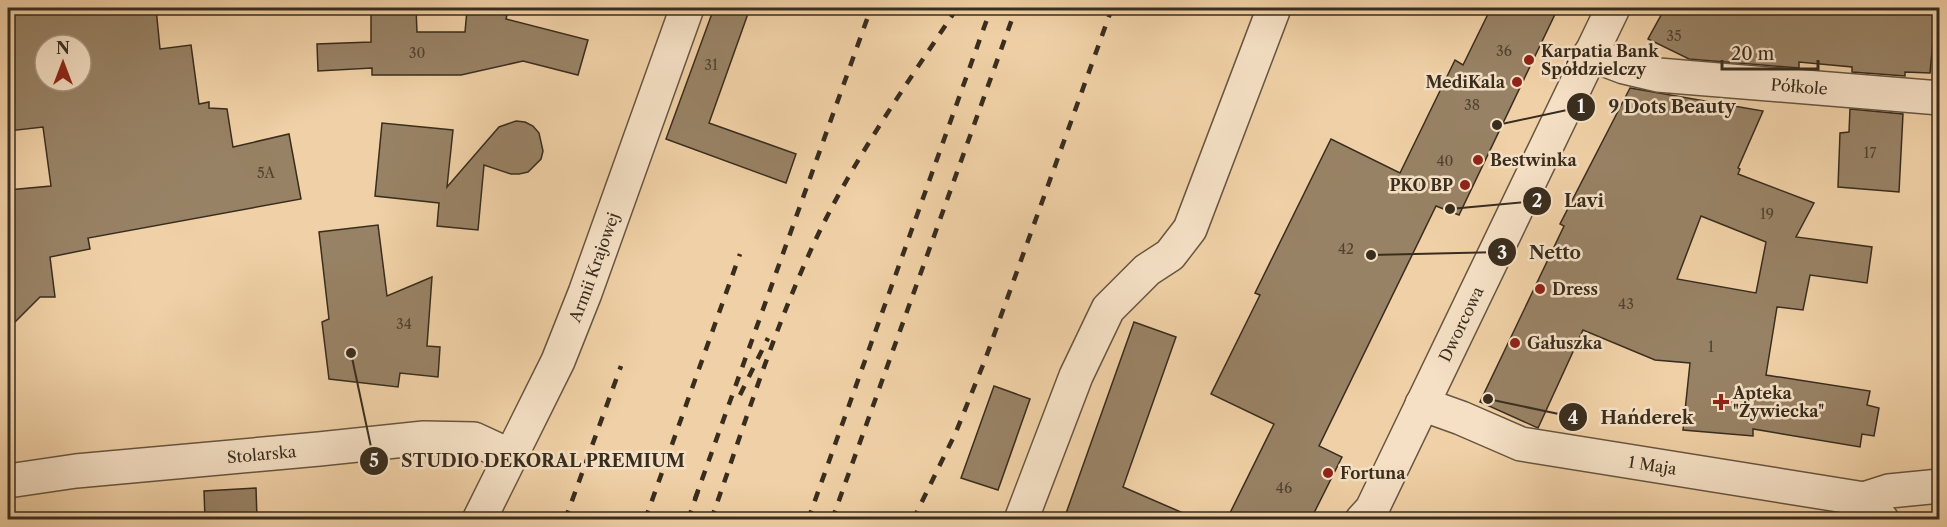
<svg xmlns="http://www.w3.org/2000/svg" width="1947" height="527" viewBox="0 0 1947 527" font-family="'Libre Caslon Text',serif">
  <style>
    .building { fill: #988265; stroke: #392d1e; stroke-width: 1.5; fill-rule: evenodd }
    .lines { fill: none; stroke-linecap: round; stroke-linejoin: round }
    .minor-casing { stroke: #675640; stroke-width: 36 }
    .minor { stroke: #f5e0c5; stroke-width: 33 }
    .rail { stroke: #392d1e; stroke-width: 4.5; stroke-dasharray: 10 10; stroke-linecap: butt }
    .poi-dot { fill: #8f2418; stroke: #f5e0c5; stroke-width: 2 }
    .labels { text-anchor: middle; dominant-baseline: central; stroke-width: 5; stroke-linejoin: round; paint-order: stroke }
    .number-label { font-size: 14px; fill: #514230 }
    .poi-label { font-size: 16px; font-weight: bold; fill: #392d1e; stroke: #f5e0c5; text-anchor: start }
    .street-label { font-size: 16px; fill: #392d1e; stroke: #f5e0c5 }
    .leader { fill: none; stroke: #392d1e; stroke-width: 2 }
    .callout-dot { fill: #392d1e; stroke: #f5e0c5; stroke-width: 2 }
    .mark-label { font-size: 18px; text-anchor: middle; font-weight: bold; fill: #fff }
    .callout-label { font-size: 18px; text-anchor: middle; font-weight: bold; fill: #392d1e; stroke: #f5e0c5; stroke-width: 5; stroke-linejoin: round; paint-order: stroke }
  </style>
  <rect width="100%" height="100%" fill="#f0d0a6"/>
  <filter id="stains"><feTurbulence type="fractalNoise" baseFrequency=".00333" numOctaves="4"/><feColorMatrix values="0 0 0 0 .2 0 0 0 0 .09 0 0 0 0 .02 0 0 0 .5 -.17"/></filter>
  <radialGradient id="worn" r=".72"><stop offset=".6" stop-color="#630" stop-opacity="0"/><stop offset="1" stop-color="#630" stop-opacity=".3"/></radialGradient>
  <g class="building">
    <path d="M 8,8 L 156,8 L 160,49 L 191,45 L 199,104 L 209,102 L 209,108 L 227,109 L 233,147 L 289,134 L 301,199 L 88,238 L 90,249 L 50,257 L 55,297 L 40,297 L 8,329 L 8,190 L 51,186 L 43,127 L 8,131 ZM 45,45 L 81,45 L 81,81 L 45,81 Z"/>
    <path d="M 371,8 L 416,8 L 417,32 L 465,32 L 467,10 L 507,15 L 506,19 L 588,40 L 578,75 L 523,61 L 461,75 L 372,75 L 372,68 L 318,71 L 317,44 L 371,42 Z"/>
    <path d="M 714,8 L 750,8 L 709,123 L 796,154 L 786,183 L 666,139 Z"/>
    <path d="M 1491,8 L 1558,8 L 1459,215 L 1436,206 L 1319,446 L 1342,457 L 1311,519 L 1227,519 L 1274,424 L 1211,394 L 1260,295 L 1255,293 L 1331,139 L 1400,173 L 1455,60 L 1463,65 Z"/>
    <path d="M 1665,8 L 1936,8 L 1930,73 L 1905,72 L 1905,76 L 1852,72 L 1852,67 L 1799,62 L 1799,68 L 1689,59 L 1648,39 Z"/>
    <path d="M 1630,88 L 1763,111 L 1738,168 L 1740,169 L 1738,174 L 1814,203 L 1796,237 L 1872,247 L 1867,283 L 1810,275 L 1803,310 L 1777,307 L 1766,375 L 1870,391 L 1867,405 L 1879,408 L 1874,436 L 1862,434 L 1860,447 L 1753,429 L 1753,436 L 1683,430 L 1690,363 L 1655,360 L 1583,330 L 1538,428 L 1480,402 L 1564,226 L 1560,224 ZM 1701,216 L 1766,242 L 1756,293 L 1677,279 Z"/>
    <path d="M 1850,109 L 1903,114 L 1899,192 L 1838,187 L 1840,133 L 1849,132 Z"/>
    <path d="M 516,121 L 525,122 L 533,126 L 539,133 L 543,151 L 541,159 L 528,172 L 519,174 L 511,174 L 484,165 L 478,230 L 437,226 L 439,203 L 375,196 L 382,123 L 453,130 L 447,187 L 499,127 Z"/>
    <path d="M 378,225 L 387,296 L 432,277 L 427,346 L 440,347 L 438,377 L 400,373 L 398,387 L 329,379 L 322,322 L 329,319 L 319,232 Z"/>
    <path d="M 1134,322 L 1176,337 L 1123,487 L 1197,519 L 1064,519 Z"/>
    <path d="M 994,386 L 1030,399 L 998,490 L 961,478 Z"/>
    <path d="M 256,488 L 257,519 L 205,519 L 204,491 Z"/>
  </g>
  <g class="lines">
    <defs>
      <g id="minor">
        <path id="s1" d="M 1590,54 L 1624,67 L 1658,75 L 1940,98"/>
        <path id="s2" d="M 1422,404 L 1461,418 L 1521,444 L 1864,499 L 1882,520"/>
        <path id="s3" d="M 8,481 L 76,471 L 319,449 L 424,438 L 474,439 L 511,456"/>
        <path d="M 1864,499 L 1889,491 L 1940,486"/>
        <path id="s4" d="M 479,520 L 558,361 L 585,293 L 687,8"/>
        <path d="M 1021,520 L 1076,376 L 1108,309 L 1147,270 L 1170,255 L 1190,229 L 1274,8"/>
        <path id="s5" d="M 1362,520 L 1372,509 L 1613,8"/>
      </g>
    </defs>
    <use href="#minor" class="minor-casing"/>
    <use href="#minor" class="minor"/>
    <g class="rail">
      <path d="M 740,395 L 768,338"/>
      <path d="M 695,499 L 871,8"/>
      <path d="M 565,520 L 621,366"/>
      <path d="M 645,520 L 740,254"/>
      <path d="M 688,520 L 698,491"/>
      <path d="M 711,520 C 744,427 773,331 815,241 C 854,158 907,84 957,8"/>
      <path d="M 808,520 L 991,8"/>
      <path d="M 832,520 L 1016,8"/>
      <path d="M 913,520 L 956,432 L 985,360 L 1112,8"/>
    </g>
  </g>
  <g class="poi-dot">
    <circle cx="1529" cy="60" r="6"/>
    <circle cx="1517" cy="82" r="6"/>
    <circle cx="1478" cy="160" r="6"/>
    <circle cx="1465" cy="185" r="6"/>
    <circle cx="1540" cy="289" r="6"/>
    <circle cx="1515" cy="343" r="6"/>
    <path d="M1718 393h6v6h6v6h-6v6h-6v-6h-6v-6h6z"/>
    <circle cx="1328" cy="473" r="6"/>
  </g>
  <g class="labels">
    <g class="number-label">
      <text x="1674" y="36">35</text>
      <text x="1504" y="51">36</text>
      <text x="417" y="53">30</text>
      <text x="711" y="65">31</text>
      <text x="1472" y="105">38</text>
      <text x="1870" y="153">17</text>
      <text x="1445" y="161">40</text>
      <text x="266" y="173">5A</text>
      <text x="1767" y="214">19</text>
      <text x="1346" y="249">42</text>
      <text x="1626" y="304">43</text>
      <text x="404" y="324">34</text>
      <text x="1711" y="347">1</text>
      <text x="1284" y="488">46</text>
    </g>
    <g class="poi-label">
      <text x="1541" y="51">Karpatia Bank<tspan x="1541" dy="18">Spółdzielczy</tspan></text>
      <text x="1505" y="82" text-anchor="end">MediKala</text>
      <text x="1490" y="160">Bestwinka</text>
      <text x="1453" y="185" text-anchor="end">PKO BP</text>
      <text x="1552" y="289">Dress</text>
      <text x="1527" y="343">Gałuszka</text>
      <text x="1733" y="393">Apteka<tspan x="1733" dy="18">"Żywiecka"</tspan></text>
      <text x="1340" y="473">Fortuna</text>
    </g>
    <g class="street-label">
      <text stroke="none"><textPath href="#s1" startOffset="213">Półkole</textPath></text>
      <text stroke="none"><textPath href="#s4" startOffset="278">Armii Krajowej</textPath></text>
      <text stroke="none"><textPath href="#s5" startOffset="220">Dworcowa</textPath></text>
      <text stroke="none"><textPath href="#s3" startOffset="255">Stolarska</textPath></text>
      <text stroke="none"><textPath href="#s2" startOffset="240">1 Maja</textPath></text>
    </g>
  </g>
  <path class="leader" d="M1497 125L1581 107M1450 209L1537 201M1371 255L1502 252M1488 399L1573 417M351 353L374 461"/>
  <g class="callout-dot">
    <circle cx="1497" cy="125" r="6"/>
    <circle cx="1450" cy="209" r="6"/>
    <circle cx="1371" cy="255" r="6"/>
    <circle cx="1488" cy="399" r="6"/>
    <circle cx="351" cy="353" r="6"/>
    <circle cx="1581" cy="107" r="15"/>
    <circle cx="1537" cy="201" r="15"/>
    <circle cx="1502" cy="252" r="15"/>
    <circle cx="1573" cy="417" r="15"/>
    <circle cx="374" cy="461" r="15"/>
  </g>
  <g class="mark-label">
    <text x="1581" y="113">1</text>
    <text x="1537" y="207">2</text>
    <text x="1502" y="259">3</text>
    <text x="1573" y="424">4</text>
    <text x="374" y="467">5</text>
  </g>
  <g class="callout-label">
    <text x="1672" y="113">9 Dots Beauty</text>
    <text x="1584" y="207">Lavi</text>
    <text x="1555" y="259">Netto</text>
    <text x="1647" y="424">Hańderek</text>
    <text x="543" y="467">STUDIO DEKORAL PREMIUM</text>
  </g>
  <rect width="1947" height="527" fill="none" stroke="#f0d0a6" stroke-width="30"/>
  <rect x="9" y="9" width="1929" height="509" fill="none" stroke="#392d1e" stroke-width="3"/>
  <rect x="15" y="15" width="1917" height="497" fill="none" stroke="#392d1e" stroke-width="1.5"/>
  <g transform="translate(63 63)"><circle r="28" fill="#f5e0c5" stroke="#aa9882" stroke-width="1.5"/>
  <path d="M0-4.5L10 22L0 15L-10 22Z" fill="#8f2418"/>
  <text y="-9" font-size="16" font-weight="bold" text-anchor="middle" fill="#392d1e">N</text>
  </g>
  <path d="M1722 60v9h96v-9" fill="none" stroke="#392d1e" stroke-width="3"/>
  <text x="1731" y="60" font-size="18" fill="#392d1e" stroke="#f5e0c5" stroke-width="4.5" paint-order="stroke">20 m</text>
  <rect width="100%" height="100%" filter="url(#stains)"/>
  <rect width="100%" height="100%" fill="url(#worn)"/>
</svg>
